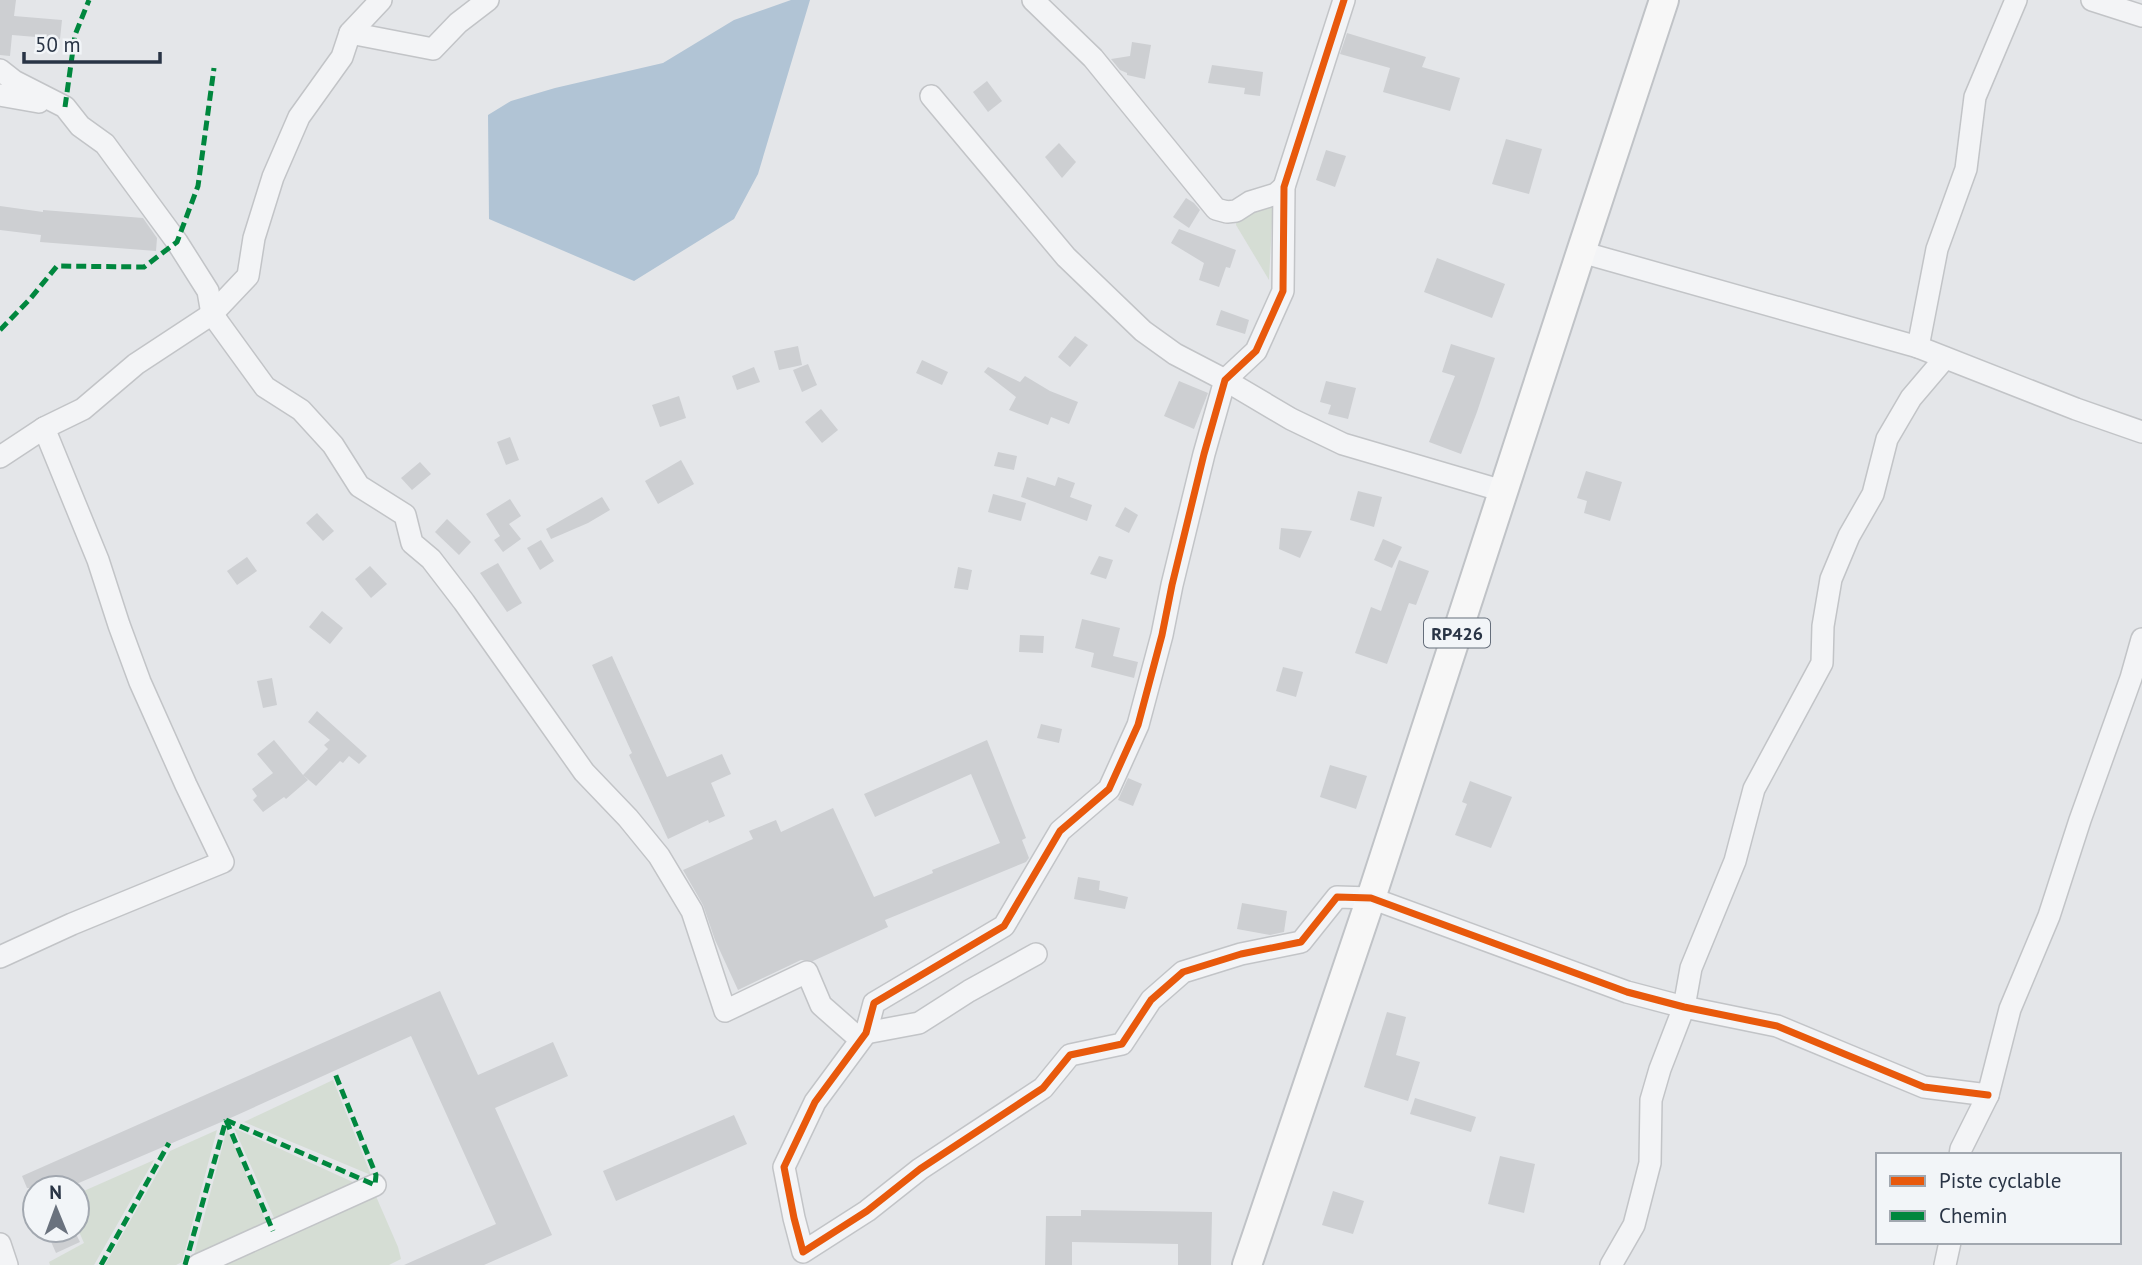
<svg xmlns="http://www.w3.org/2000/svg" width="2142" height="1265" viewBox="0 0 2142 1265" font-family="'PT Sans',sans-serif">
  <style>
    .green { fill: #d5ddd4 }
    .water { fill: #b1c4d5 }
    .building { fill: #cdcfd2 }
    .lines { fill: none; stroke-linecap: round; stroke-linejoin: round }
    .minor-casing { stroke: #c2c4c7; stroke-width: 24 }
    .major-casing { stroke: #c0c3c7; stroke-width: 32 }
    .minor { stroke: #f3f4f6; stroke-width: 21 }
    .major { stroke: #f7f7f7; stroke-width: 28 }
    .quiet { stroke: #00873e; stroke-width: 5; stroke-dasharray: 10 5; stroke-linecap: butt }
    .cycleway-casing { stroke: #f2f5f8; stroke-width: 11 }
    .cycleway { stroke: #e8590c; stroke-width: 7 }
    .labels { text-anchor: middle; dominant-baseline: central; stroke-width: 5; stroke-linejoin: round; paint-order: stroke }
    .shield { fill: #f2f5f8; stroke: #656e7b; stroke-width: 2 }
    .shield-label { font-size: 18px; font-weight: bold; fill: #293445 }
  </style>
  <rect width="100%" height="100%" fill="#e4e6e9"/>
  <g class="green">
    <path d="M 1273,202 L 1269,280 L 1236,225 L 1237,215 Z"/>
    <path d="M 333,1080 L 371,1175 L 244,1122 Z"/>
    <path d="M 234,1128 L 355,1183 L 275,1220 Z"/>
    <path d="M 227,1129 L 267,1224 L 193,1259 Z"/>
    <path d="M 217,1130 L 182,1262 L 176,1265 L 105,1265 L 170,1151 Z"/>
    <path d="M 154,1160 L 94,1265 L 50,1265 L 49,1262 L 84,1243 L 77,1227 L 77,1194 Z"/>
    <path d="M 375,1194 L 398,1247 L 401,1259 L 389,1265 L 215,1265 Z"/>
  </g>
  <path class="water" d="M 791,0 L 810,0 L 758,174 L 734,219 L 634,281 L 489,219 L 488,115 L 511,101 L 555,88 L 663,63 L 734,20 Z"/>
  <g class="building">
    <path d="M 0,0 L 16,0 L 14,16 L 62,20 L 60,39 L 12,35 L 10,56 L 0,55 Z"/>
    <path d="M 1347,33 L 1426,57 L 1422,67 L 1460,78 L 1450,111 L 1383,92 L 1390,68 L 1340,54 Z"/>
    <path d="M 1132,42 L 1151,45 L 1145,79 L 1127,75 L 1127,73 L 1120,70 L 1111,59 L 1130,56 Z"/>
    <path d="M 1212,65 L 1263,72 L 1260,96 L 1244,94 L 1245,88 L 1208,83 Z"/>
    <path d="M 987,81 L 1002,101 L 988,112 L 973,92 Z"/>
    <path d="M 1506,139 L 1542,149 L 1529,194 L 1492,184 Z"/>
    <path d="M 1059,143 L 1076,162 L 1062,178 L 1045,157 Z"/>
    <path d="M 1326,150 L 1346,156 L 1335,187 L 1316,180 Z"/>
    <path d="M 1186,198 L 1194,203 L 1200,210 L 1189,228 L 1173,217 Z"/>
    <path d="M 0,206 L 43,212 L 43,210 L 143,218 L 157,238 L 156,251 L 40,242 L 41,235 L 0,230 Z"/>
    <path d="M 1179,229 L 1236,250 L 1230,268 L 1226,267 L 1219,287 L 1199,280 L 1204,263 L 1171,243 Z"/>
    <path d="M 1437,258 L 1505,284 L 1492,318 L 1424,292 Z"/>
    <path d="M 1221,310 L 1249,320 L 1245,334 L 1216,325 Z"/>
    <path d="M 1075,336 L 1088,345 L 1070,367 L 1058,357 Z"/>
    <path d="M 1451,344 L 1495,358 L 1477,412 L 1461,454 L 1429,442 L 1455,376 L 1442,372 Z"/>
    <path d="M 798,346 L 802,365 L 779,370 L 774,351 Z"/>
    <path d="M 922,360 L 948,372 L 942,385 L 916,373 Z"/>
    <path d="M 808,364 L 817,385 L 802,392 L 793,370 Z"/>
    <path d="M 754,367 L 760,382 L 737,390 L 732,376 Z"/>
    <path d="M 988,367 L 1020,382 L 1025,376 L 1050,391 L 1078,402 L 1069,424 L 1051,417 L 1048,425 L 1009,410 L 1016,397 L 984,372 Z"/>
    <path d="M 1179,381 L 1208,393 L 1194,429 L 1164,416 Z"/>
    <path d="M 1326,381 L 1356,388 L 1348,419 L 1328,414 L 1331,405 L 1320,402 Z"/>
    <path d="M 679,396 L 686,418 L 660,427 L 652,405 Z"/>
    <path d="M 821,409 L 838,430 L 822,443 L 805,422 Z"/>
    <path d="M 510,437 L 519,460 L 506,465 L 497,442 Z"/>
    <path d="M 998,452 L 1017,456 L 1014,470 L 994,466 Z"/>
    <path d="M 681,460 L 694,484 L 658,504 L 645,481 Z"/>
    <path d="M 420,462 L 431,474 L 412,490 L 401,478 Z"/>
    <path d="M 1586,471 L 1622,482 L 1610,521 L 1584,513 L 1587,501 L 1577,498 Z"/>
    <path d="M 1027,477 L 1055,486 L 1058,477 L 1075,483 L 1070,497 L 1092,505 L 1087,521 L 1021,497 Z"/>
    <path d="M 1358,491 L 1382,497 L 1374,527 L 1350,520 Z"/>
    <path d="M 993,494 L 1026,503 L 1021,521 L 988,512 Z"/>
    <path d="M 602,497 L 610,510 L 588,523 L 551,539 L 546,529 Z"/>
    <path d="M 510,499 L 521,516 L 509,524 L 521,539 L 503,552 L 494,540 L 500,536 L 486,514 Z"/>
    <path d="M 1125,507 L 1138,515 L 1129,533 L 1115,526 Z"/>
    <path d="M 317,513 L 334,531 L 323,541 L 306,523 Z"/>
    <path d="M 447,519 L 471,542 L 459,555 L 435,532 Z"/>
    <path d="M 1281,528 L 1312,531 L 1300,558 L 1279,549 Z"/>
    <path d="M 1383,539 L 1402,547 L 1392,568 L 1374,560 Z"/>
    <path d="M 541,540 L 554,561 L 540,570 L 527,548 Z"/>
    <path d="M 1099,556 L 1113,560 L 1106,579 L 1090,574 Z"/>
    <path d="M 247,557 L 257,571 L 237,585 L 227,571 Z"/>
    <path d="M 1399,560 L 1429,571 L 1416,605 L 1409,603 L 1387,664 L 1355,653 L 1371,607 L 1381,611 Z"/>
    <path d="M 498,563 L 522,603 L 507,612 L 480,573 Z"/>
    <path d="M 370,566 L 387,584 L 371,598 L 355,579 Z"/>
    <path d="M 958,567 L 972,570 L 968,590 L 954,588 Z"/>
    <path d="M 322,611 L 343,628 L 330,644 L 309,627 Z"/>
    <path d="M 1082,619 L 1120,628 L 1113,656 L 1138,662 L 1134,678 L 1091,667 L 1094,653 L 1075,648 Z"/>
    <path d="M 1020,635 L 1044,636 L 1043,653 L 1019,652 Z"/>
    <path d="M 612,656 L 667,777 L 722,754 L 731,774 L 711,783 L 725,816 L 709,823 L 708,820 L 668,839 L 629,755 L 632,753 L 592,665 Z"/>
    <path d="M 1283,667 L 1303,672 L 1296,697 L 1276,691 Z"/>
    <path d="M 272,678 L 277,705 L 263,708 L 257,681 Z"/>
    <path d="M 317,711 L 367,756 L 359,764 L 349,756 L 343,763 L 340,761 L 316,786 L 303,775 L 308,780 L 286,799 L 284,797 L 263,812 L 253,800 L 257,796 L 252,789 L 273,773 L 257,754 L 274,740 L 303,775 L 328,749 L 324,745 L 330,740 L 308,722 Z"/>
    <path d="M 1041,724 L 1062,729 L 1059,743 L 1037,738 Z"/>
    <path d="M 987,740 L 1026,838 L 1022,840 L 1029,858 L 1026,862 L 885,920 L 888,927 L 813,961 L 801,960 L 738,990 L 715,940 L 703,905 L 683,870 L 753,839 L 749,831 L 776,820 L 781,832 L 833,808 L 874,897 L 933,873 L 932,870 L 1000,843 L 971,774 L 875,817 L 864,794 Z"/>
    <path d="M 1330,765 L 1367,776 L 1356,809 L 1320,797 Z"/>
    <path d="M 1128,778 L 1142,784 L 1133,806 L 1118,800 Z"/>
    <path d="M 1470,781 L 1512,797 L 1491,848 L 1455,835 L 1467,804 L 1462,802 Z"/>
    <path d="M 1078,877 L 1100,881 L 1099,890 L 1128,897 L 1125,909 L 1074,899 Z"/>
    <path d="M 1242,903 L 1287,911 L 1284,932 L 1270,935 L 1237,929 Z"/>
    <path d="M 440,991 L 478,1075 L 553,1042 L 568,1076 L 495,1108 L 552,1235 L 484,1265 L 404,1265 L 496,1224 L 411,1036 L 226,1120 L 67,1188 L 27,1188 L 22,1176 Z"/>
    <path d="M 1387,1012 L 1406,1017 L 1396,1055 L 1420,1062 L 1408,1101 L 1364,1087 Z"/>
    <path d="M 1415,1098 L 1476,1117 L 1471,1132 L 1410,1114 Z"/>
    <path d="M 734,1115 L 747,1144 L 616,1201 L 603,1171 Z"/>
    <path d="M 1500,1156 L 1535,1164 L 1524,1213 L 1488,1204 Z"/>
    <path d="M 1333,1191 L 1364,1201 L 1353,1234 L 1322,1225 Z"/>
    <path d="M 1081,1210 L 1212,1212 L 1211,1265 L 1178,1265 L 1178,1244 L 1072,1242 L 1072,1265 L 1045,1265 L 1046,1216 L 1081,1216 Z"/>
    <path d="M 46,1230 L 74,1230 L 80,1242 L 56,1253 Z"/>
  </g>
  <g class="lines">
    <defs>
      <g id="minor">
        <path d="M 1033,0 L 1093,58 L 1216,209 L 1227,212 L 1236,211 L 1250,202 L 1276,194 L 1284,187"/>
        <path d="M 1344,0 L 1284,187 L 1283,291 L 1256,351 L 1225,380 L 1204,454 L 1172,585 L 1162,635 L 1138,725 L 1109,789 L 1060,831 L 1004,926 L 874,1003 L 866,1033 L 815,1102 L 784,1167 L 794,1218 L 803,1252 L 867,1211 L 920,1169 L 1043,1088 L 1070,1055 L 1122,1044 L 1151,1000 L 1183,972 L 1241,954 L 1301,942 L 1337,897 L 1371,898 L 1627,992 L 1684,1007 L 1777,1026 L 1924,1087 L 1988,1095"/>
        <path d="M 2092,0 L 2142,16"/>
        <path d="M 350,33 L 381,0"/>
        <path d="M 0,70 L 14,81 L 65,107 L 80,126 L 105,144 L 177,242 L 208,291 L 212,314 L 265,387 L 301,410 L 333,445 L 359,486 L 405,515 L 412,543 L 431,559 L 464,602 L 584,772 L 628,818 L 659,856 L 692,911 L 725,1011 L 807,972 L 821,1005 L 855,1035 L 919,1023 L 969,991 L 1036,954"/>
        <path d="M 0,95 L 39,102"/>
        <path d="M 931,96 L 1066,257 L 1143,331 L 1175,354 L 1225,380 L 1291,419 L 1343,444 L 1503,491"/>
        <path d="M 1581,252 L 1918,347 L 2076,409 L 2142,432"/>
        <path d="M 1918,347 L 1937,249 L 1966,169 L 1975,97 L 2016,0"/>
        <path d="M 0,457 L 44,428"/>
        <path d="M 0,957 L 72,924 L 223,862 L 186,785 L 140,682 L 119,625 L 98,560 L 44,428 L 83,409 L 136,364 L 212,314 L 248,276 L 254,238 L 273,177 L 299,117 L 342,57 L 350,33 L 433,49 L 458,23 L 488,0"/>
        <path d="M 1960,1155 L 1961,1149 L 1988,1095 L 2010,1009 L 2049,916 L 2080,820 L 2131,678 L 2142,639"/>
        <path d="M 0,1244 L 7,1265"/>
        <path d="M 198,1265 L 375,1185"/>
        <path d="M 1611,1265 L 1634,1225 L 1650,1163 L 1651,1100 L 1660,1069 L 1684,1007 L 1691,968 L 1735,861 L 1754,789 L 1822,663 L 1823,626 L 1831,579 L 1849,536 L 1873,494 L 1887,439 L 1911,398 L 1945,358"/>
        <path d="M 1945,1265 L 1950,1242"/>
      </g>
      <path id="major" d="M 1247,1265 L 1371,898 L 1581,252 L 1664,0"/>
    </defs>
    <use href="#minor" class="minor-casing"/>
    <use href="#major" class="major-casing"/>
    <use href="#minor" class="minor"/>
    <use href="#major" class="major"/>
    <g class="quiet">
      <path d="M 65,107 L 75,35 L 89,0"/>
      <path d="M 0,330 L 30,299 L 57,266 L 144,267 L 177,242 L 198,186 L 214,68"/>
      <path d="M 226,1120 L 375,1185 L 376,1175 L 334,1071"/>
      <path d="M 226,1120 L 273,1231"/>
      <path d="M 101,1265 L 169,1143"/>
      <path d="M 185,1265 L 226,1120"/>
    </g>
    <defs>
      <path id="cycleway" d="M 1344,0 L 1284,187 L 1283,291 L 1256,351 L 1225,380 L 1204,454 L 1172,585 L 1162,635 L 1138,725 L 1109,789 L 1060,831 L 1004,926 L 874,1003 L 866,1033 L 815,1102 L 784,1167 L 794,1218 L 803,1252 L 867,1211 L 920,1169 L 1043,1088 L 1070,1055 L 1122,1044 L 1151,1000 L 1183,972 L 1241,954 L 1301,942 L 1337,897 L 1371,898 L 1627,992 L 1684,1007 L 1777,1026 L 1924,1087 L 1988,1095"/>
    </defs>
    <use href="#cycleway" class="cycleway-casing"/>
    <use href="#cycleway" class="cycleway"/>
  </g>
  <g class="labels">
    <rect class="shield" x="1424" y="618.5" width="66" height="29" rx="5"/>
    <g class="shield-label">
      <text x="1457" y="633">RP426</text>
    </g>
  </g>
  <rect x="1876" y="1153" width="245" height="91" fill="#f2f5f8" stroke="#a2a8b0" stroke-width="2"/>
  <rect x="1890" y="1176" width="35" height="10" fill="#e8590c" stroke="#a2a8b0" stroke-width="2"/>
  <text x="1939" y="1188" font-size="21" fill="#293445">Piste cyclable</text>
  <rect x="1890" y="1211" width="35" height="10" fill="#00873e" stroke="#a2a8b0" stroke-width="2"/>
  <text x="1939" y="1223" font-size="21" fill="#293445">Chemin</text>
  <g transform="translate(56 1209) rotate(359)"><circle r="33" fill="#f2f5f8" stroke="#a2a8b0" stroke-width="2"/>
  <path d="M0-5L12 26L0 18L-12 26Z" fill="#6a727e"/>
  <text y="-10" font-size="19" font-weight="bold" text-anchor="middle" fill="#293445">N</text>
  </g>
  <path d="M24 52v10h136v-10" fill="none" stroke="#293445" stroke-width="3.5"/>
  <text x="35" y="52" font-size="21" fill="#293445" stroke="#f2f5f8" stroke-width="5" paint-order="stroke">50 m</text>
</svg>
